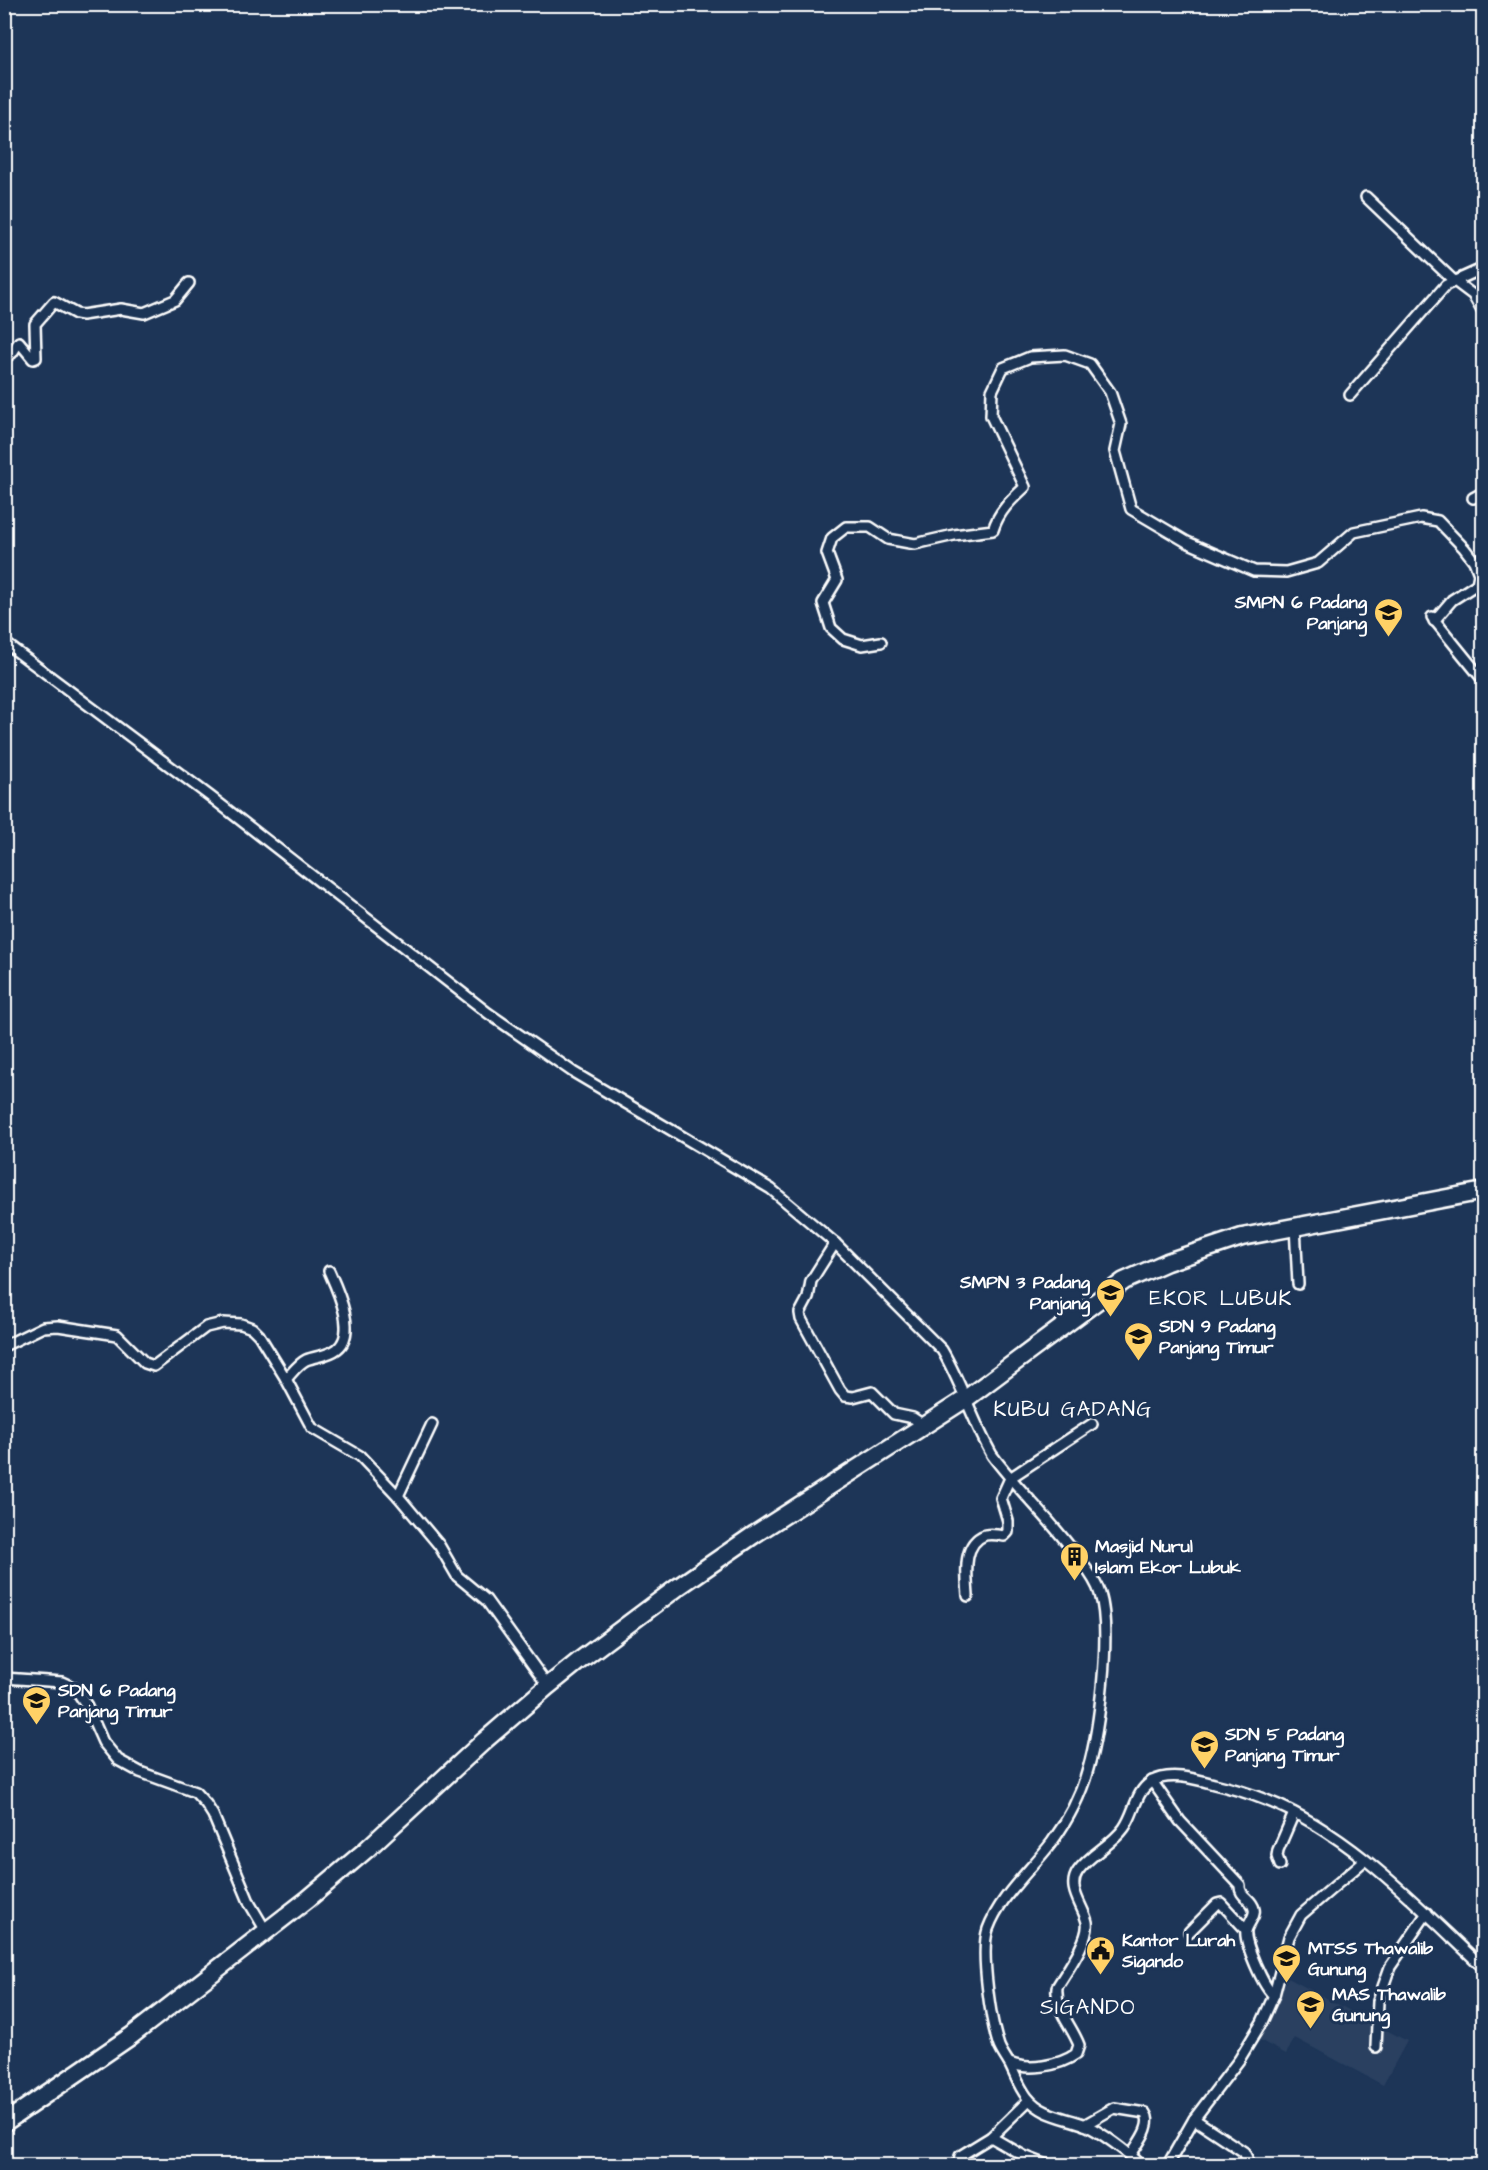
<svg xmlns="http://www.w3.org/2000/svg" width="1488" height="2170" viewBox="0 0 1488 2170" font-family="'Architects Daughter',sans-serif">
  <style>
    .built { fill: #2a4161 }
    .lines { fill: none; stroke-linecap: round; stroke-linejoin: round }
    .street-casing { stroke: #fff; stroke-width: 14 }
    .highway-casing { stroke: #fff; stroke-width: 21 }
    .street { stroke: #1d3557; stroke-width: 9 }
    .highway { stroke: #1d3557; stroke-width: 16 }
    .labels { text-anchor: middle; dominant-baseline: central; stroke-width: 6; stroke-linejoin: round; paint-order: stroke }
    .poi-label { font-size: 18px; font-weight: bold; fill: #fff; stroke: #1d3557; text-anchor: start }
    .quarter-label { font-size: 21px; letter-spacing: 1.5px; fill: #fff; stroke: #1d3557 }
  </style>
  <rect width="100%" height="100%" fill="#1d3557"/>
  <filter id="ink" filterUnits="userSpaceOnUse"><feTurbulence type="fractalNoise" baseFrequency=".0167" numOctaves="2"/><feDisplacementMap in="SourceGraphic" scale="12" xChannelSelector="R" yChannelSelector="G"/><feConvolveMatrix kernelMatrix="1 2 1 2 8 2 1 2 1" color-interpolation-filters="sRGB"/></filter>
  <g filter="url(#ink)">
    <path class="built" d="M 1288,1978 L 1407,2041 L 1383,2085 L 1295,2038 L 1286,2054 L 1256,2038 Z"/>
    <g class="lines">
      <defs>
        <g id="street">
          <path d="M 1366,197 L 1453,280 L 1473,295 L 1484,314"/>
          <path d="M 4,358 L 12,353 L 19,342 L 33,359 L 36,358 L 35,324 L 54,302 L 76,314 L 82,315 L 121,309 L 144,313 L 175,300 L 189,283"/>
          <path d="M 1350,395 L 1446,285 L 1484,268"/>
          <path d="M 1473,498 L 1484,492"/>
          <path d="M 1432,617 L 1484,681"/>
          <path d="M 4,642 L 211,797 L 488,1013 L 573,1072 L 771,1189 L 835,1243 L 942,1350 C 962,1384 973,1422 992,1455 C 1020,1493 1056,1524 1082,1563 C 1089,1572 1097,1583 1100,1594 C 1112,1631 1099,1731 1088,1769 C 1081,1795 1068,1820 1052,1842 C 1031,1870 1000,1896 988,1929 C 980,1952 991,2023 999,2046 C 1002,2053 1006,2058 1010,2065 C 1016,2077 1019,2087 1027,2097 C 1041,2115 1063,2117 1083,2124 C 1100,2131 1129,2153 1142,2166"/>
          <path d="M 881,642 L 862,645 L 843,639 L 831,628 L 823,603 L 837,580 L 827,553 L 832,538 L 846,527 L 870,527 L 888,539 L 915,544 L 954,535 L 993,530 C 999,511 1011,500 1025,487 L 991,416 L 992,391 L 1003,368 L 1030,357 L 1065,355 L 1090,364 L 1110,392 L 1121,424 L 1115,451 L 1131,509 L 1187,542 L 1254,571 L 1286,572 L 1318,563 L 1354,532 L 1421,518 L 1438,521 L 1464,548 L 1474,561 L 1479,574 L 1477,584 L 1452,600 L 1434,621"/>
          <path d="M 1295,1226 L 1298,1284"/>
          <path d="M 835,1243 L 811,1281 L 808,1298 L 800,1313 L 801,1319 L 840,1390 L 845,1396 L 853,1397 L 872,1392 L 894,1414 L 913,1418 L 925,1426"/>
          <path d="M 4,1346 L 43,1327 L 58,1326 L 117,1335 L 145,1363 L 154,1366 L 206,1327 L 223,1323 L 241,1324 L 252,1328 L 259,1335 L 286,1379 L 312,1428 L 360,1456 L 398,1496 L 439,1545 L 457,1576 L 486,1600 L 548,1686"/>
          <path d="M 286,1379 C 292,1373 298,1364 306,1360 C 316,1356 328,1356 337,1349 C 358,1333 337,1289 329,1271"/>
          <path d="M 398,1496 L 432,1424"/>
          <path d="M 968,1596 C 967,1577 961,1544 985,1535 C 990,1534 999,1535 1004,1536 L 1008,1532 L 1008,1521 L 1001,1498 L 1010,1478 L 1092,1424"/>
          <path d="M 4,1678 L 62,1682 L 75,1688 L 87,1706 L 103,1742 L 118,1760 L 140,1772 L 195,1792 L 206,1804 L 213,1815 L 250,1904 L 266,1931"/>
          <path d="M 1152,1781 L 1180,1821 L 1240,1885 C 1239,1897 1252,1898 1254,1909 C 1256,1916 1248,1923 1246,1931 C 1244,1942 1264,1989 1274,1995"/>
          <path d="M 1280,1865 L 1277,1856 L 1278,1850 L 1294,1813"/>
          <path d="M 1189,1932 L 1217,1904 L 1221,1903 L 1246,1930"/>
          <path d="M 1376,2047 L 1378,2001 L 1390,1967 L 1427,1913"/>
          <path d="M 1009,2063 C 1028,2071 1059,2066 1076,2054 L 1079,2045 C 1071,2024 1055,2011 1057,1987 C 1066,1972 1090,1939 1087,1922 C 1083,1905 1066,1888 1078,1871 C 1090,1854 1112,1845 1124,1828 C 1135,1813 1135,1792 1151,1782 C 1169,1771 1196,1779 1214,1784 C 1231,1788 1249,1793 1266,1800 C 1349,1832 1420,1908 1484,1968"/>
          <path d="M 1194,2119 L 1244,2152 L 1247,2158 L 1243,2166"/>
          <path d="M 1084,2125 L 1114,2108 L 1145,2113 C 1154,2125 1137,2144 1131,2155"/>
          <path d="M 991,2137 L 1024,2156 L 1050,2166"/>
          <path d="M 958,2166 L 960,2156 L 991,2137 L 1029,2100"/>
          <path d="M 1167,2166 L 1194,2119 L 1239,2060 L 1262,2022 L 1274,1995 L 1289,1937 L 1301,1915 L 1365,1860"/>
        </g>
        <path id="highway" d="M 4,2123 L 131,2036 L 308,1899 L 366,1850 L 484,1741 L 548,1686 L 579,1661 L 678,1587 L 755,1534 L 967,1398 L 1124,1281 L 1167,1262 L 1242,1237 L 1484,1191"/>
      </defs>
      <use href="#street" class="street-casing"/>
      <use href="#highway" class="highway-casing"/>
      <use href="#street" class="street"/>
      <use href="#highway" class="highway"/>
    </g>
  </g>
  <defs>
    <symbol id="school-pin" viewBox="-11 -11 22 30"><path d="M0 17L-7.5 6A9.5 9.5 0 1 1 7.5 6Z" fill="#ffd166" stroke="#1d3557"/><path d="M0-5L7-2L0 1L-7-2ZM-4 1L0 2.5L4 1V4Q0 6-4 4Z" fill="#111"/></symbol>
    <symbol id="building-pin" viewBox="-11 -11 22 30"><path d="M0 17L-7.5 6A9.5 9.5 0 1 1 7.5 6Z" fill="#ffd166" stroke="#1d3557"/><path d="M-4-6H4V6H1V3H-1V6H-4ZM-2.5-4.3h1.7v1.8h-1.7ZM.8-4.3h1.7v1.8H.8ZM-2.5-1h1.7V.8h-1.7ZM.8-1h1.7V.8H.8Z" fill="#111"/></symbol>
    <symbol id="civic-pin" viewBox="-11 -11 22 30"><path d="M0 17L-7.5 6A9.5 9.5 0 1 1 7.5 6Z" fill="#ffd166" stroke="#1d3557"/><path d="M-.6-6.5H3V-4.5H.6V-3L4-1V1h2V6H-6V1h2V-1L-.6-3ZM-1.2 2.5V6h2.4V2.5Z" fill="#111"/></symbol>
  </defs>
  <g fill-rule="evenodd">
    <use href="#school-pin" x="1372" y="596" width="33" height="45"/>
    <use href="#school-pin" x="1094" y="1276" width="33" height="45"/>
    <use href="#school-pin" x="1122" y="1320" width="33" height="45"/>
    <use href="#building-pin" x="1058" y="1540" width="33" height="45"/>
    <use href="#school-pin" x="20" y="1684" width="33" height="45"/>
    <use href="#school-pin" x="1188" y="1728" width="33" height="45"/>
    <use href="#civic-pin" x="1084" y="1934" width="33" height="45"/>
    <use href="#school-pin" x="1270" y="1942" width="33" height="45"/>
    <use href="#school-pin" x="1294" y="1988" width="33" height="45"/>
  </g>
  <g class="labels">
    <g class="poi-label">
      <text x="1367" y="602" text-anchor="end">SMPN 6 Padang<tspan x="1367" dy="21">Panjang</tspan></text>
      <text x="1090" y="1282" text-anchor="end">SMPN 3 Padang<tspan x="1090" dy="21">Panjang</tspan></text>
      <text x="1159" y="1326">SDN 9 Padang<tspan x="1159" dy="21">Panjang Timur</tspan></text>
      <text x="1095" y="1546">Masjid Nurul<tspan x="1095" dy="21">Islam Ekor Lubuk</tspan></text>
      <text x="58" y="1690">SDN 6 Padang<tspan x="58" dy="21">Panjang Timur</tspan></text>
      <text x="1225" y="1734">SDN 5 Padang<tspan x="1225" dy="21">Panjang Timur</tspan></text>
      <text x="1122" y="1940">Kantor Lurah<tspan x="1122" dy="21">Sigando</tspan></text>
      <text x="1308" y="1948">MTSS Thawalib<tspan x="1308" dy="21">Gunung</tspan></text>
      <text x="1332" y="1994">MAS Thawalib<tspan x="1332" dy="21">Gunung</tspan></text>
    </g>
    <g class="quarter-label">
      <text x="1221" y="1298">EKOR LUBUK</text>
      <text x="1073" y="1409">KUBU GADANG</text>
      <text x="1088" y="2007">SIGANDO</text>
    </g>
  </g>
  <rect width="1488" height="2170" fill="none" stroke="#1d3557" stroke-width="24"/>
  <rect x="12" y="12" width="1464" height="2146" fill="none" stroke="#fff" stroke-width="2" filter="url(#ink)"/>
</svg>
